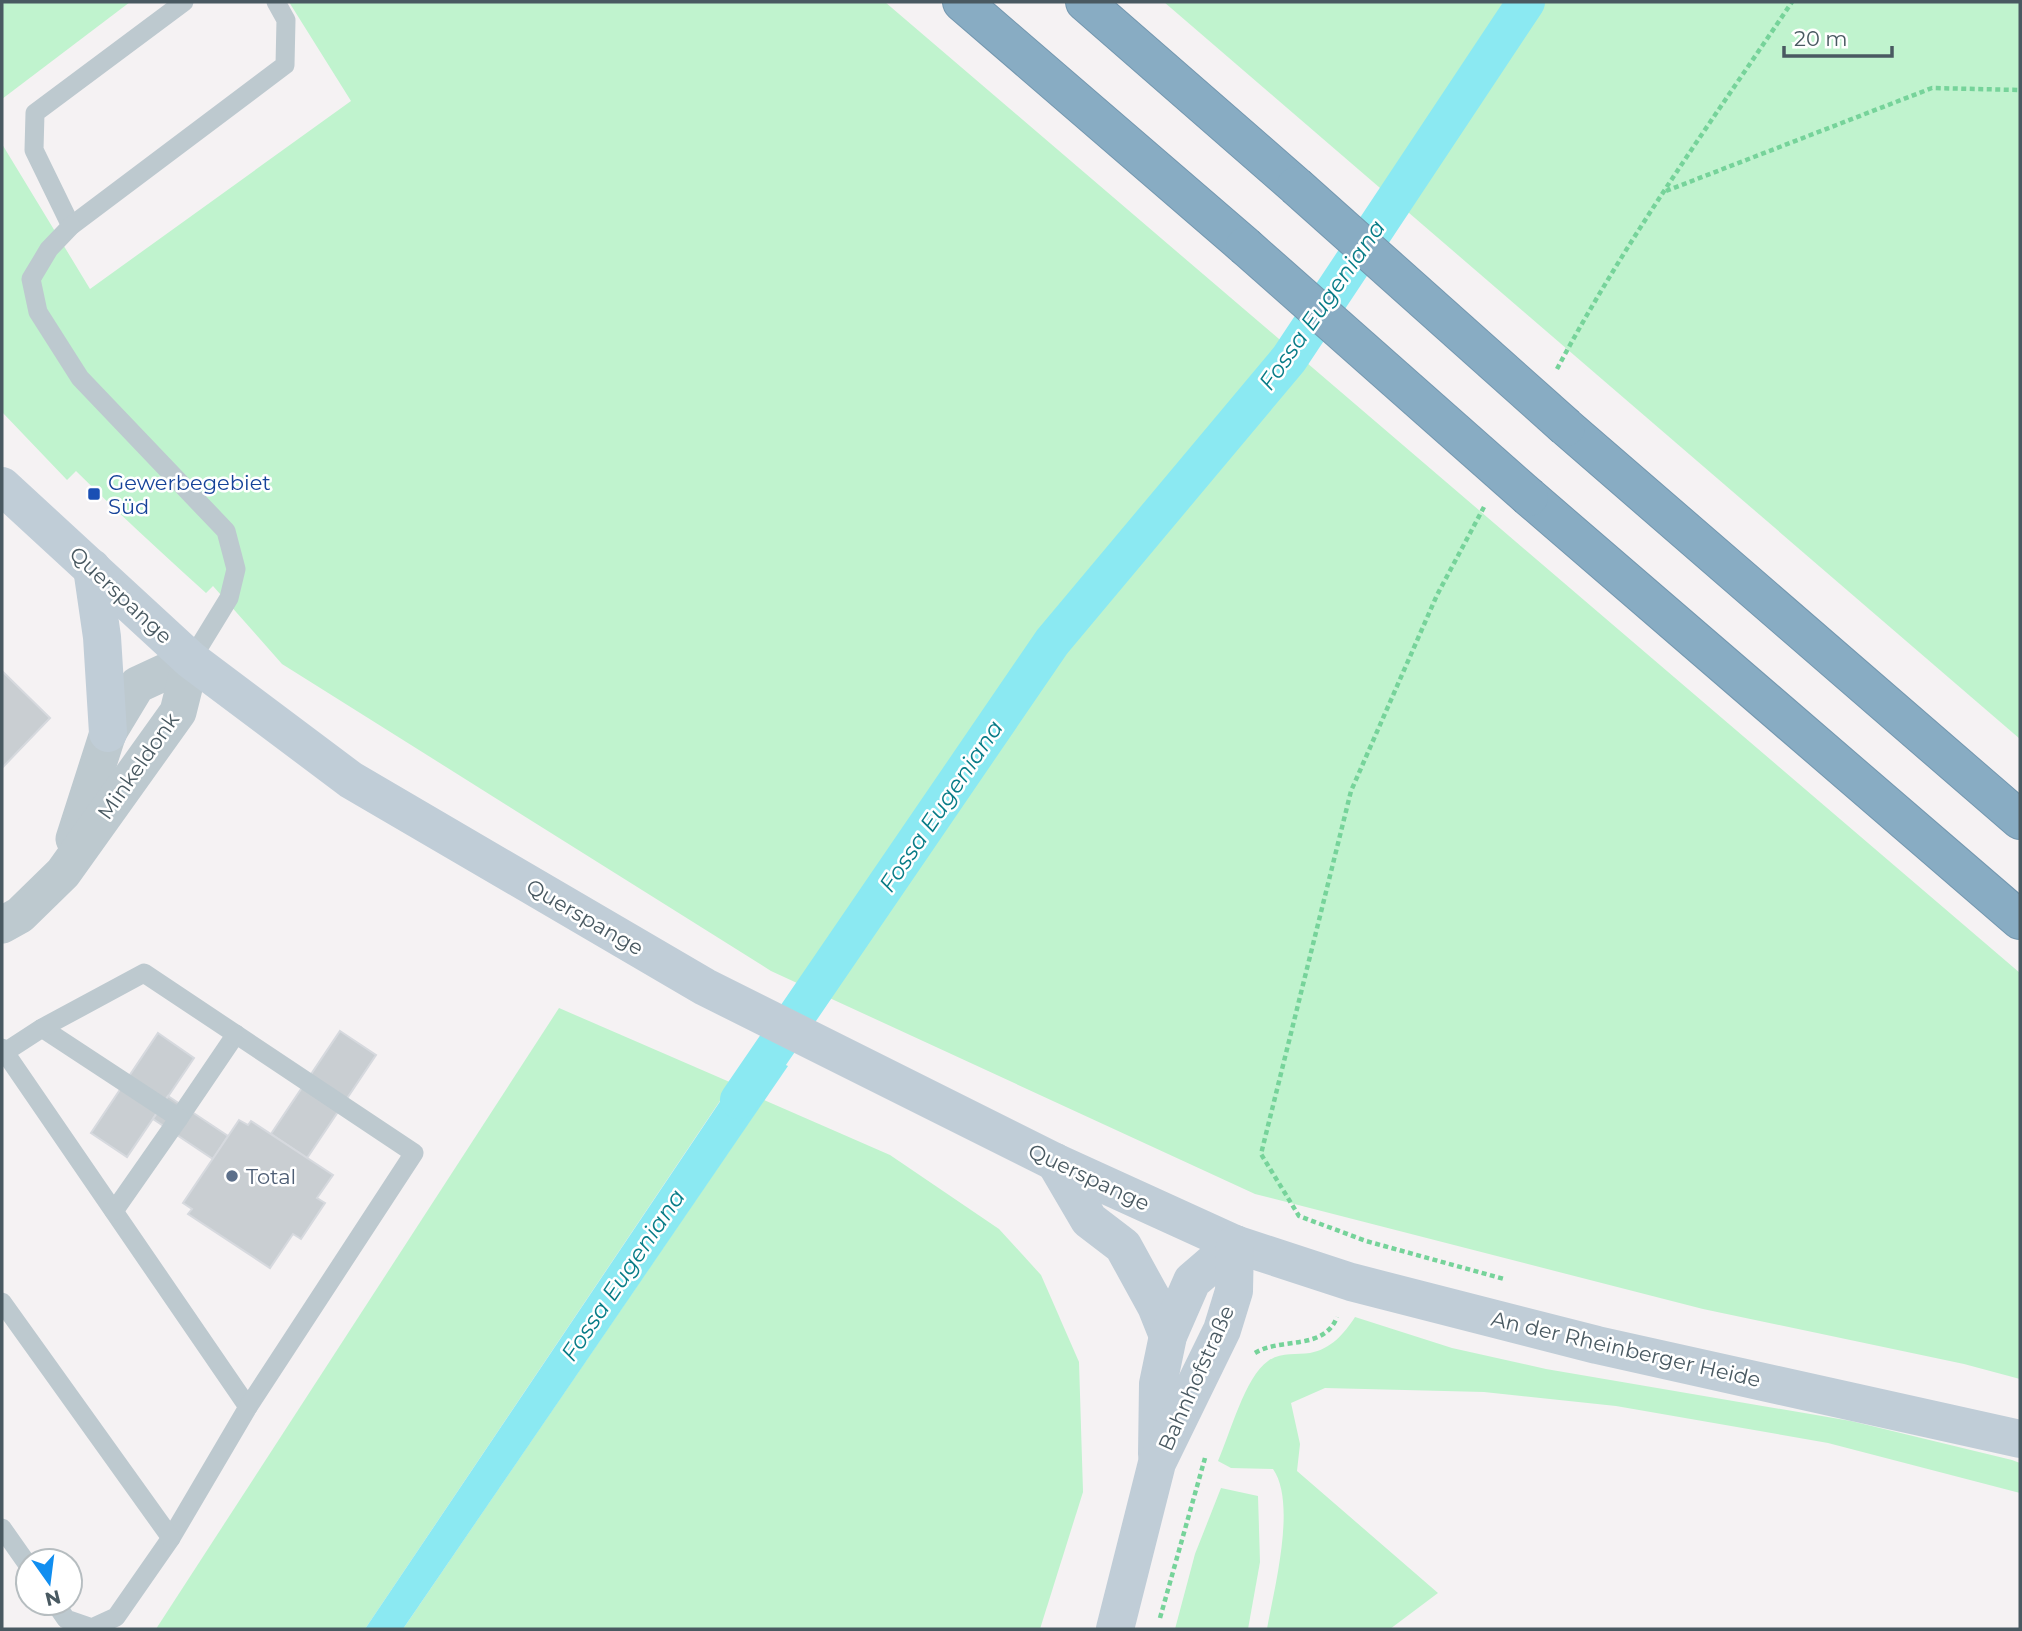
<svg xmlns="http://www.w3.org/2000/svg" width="2022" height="1631" viewBox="0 0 2022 1631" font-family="Montserrat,sans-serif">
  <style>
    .green { fill: #c0f3ce }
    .water { fill: #8be9f2 }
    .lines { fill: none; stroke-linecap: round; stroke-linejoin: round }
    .canal { stroke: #8be9f2; stroke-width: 38 }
    .building { fill: #c9ced2; stroke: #d6d9de; stroke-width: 2 }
    .highway-casing { stroke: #7397af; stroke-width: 40 }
    .path { stroke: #76d39a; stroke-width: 4.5; stroke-dasharray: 5 3.5; stroke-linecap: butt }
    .lane { stroke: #bdc9cf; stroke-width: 19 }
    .street { stroke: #bdc9cf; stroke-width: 37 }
    .secondary { stroke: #c0cdd7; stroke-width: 38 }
    .highway { stroke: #88acc3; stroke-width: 38 }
    .highway-bridge-casing { stroke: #7397af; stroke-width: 40; stroke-linecap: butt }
    .highway-bridge { stroke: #88acc3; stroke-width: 38 }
    .transit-dot { fill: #1a4fb4; stroke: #fff; stroke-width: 2.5 }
    .service-dot { fill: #5c6f8a; stroke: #fff; stroke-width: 2.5 }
    .labels { text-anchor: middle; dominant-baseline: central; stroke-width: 5; stroke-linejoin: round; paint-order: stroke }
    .transit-label { font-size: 21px; fill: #164399; stroke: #fff; text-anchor: start }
    .street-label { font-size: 21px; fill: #495961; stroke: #fff }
    .service-label { font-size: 21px; fill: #4e5e75; stroke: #fff; text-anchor: start }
    .water-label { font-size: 23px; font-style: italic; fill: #087c87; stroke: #fff }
  </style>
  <rect width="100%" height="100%" fill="#f5f2f3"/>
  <g class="green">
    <path d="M 2,2 L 130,2 L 2,99 Z"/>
    <path d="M 289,2 L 885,2 L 2020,973 L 2020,1379 L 1964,1364 L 1703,1309 L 1255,1194 L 771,971 L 282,664 L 213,586 L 206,593 C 162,553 118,513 76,471 L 67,480 L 2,412 L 2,144 L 90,289 L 351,101 Z"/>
    <path d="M 1164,2 L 2020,2 L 2020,739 Z"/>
    <path d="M 559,1008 L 732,1083 L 365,1629 L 156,1629 Z"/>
    <path d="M 764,1100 L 890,1155 L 999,1229 L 1041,1275 L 1079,1362 L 1083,1492 L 1040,1629 L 403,1629 Z"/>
    <path d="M 1355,1317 L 1452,1348 L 1546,1369 L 1851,1421 L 2012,1460 L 2020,1463 L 2020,1493 L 1828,1443 L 1616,1406 L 1484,1392 L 1325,1388 L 1291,1403 L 1300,1444 L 1297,1471 L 1438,1593 L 1390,1629 L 1267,1629 C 1274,1589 1297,1503 1273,1469 L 1231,1468 L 1218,1461 C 1230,1434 1245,1377 1268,1361 C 1281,1352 1296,1355 1310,1353 C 1331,1349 1344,1334 1355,1317 Z"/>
    <path d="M 1221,1488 L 1258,1496 L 1260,1562 L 1248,1629 L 1175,1629 L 1195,1554 Z"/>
  </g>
  <path class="water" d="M 754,1051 L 788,1066 L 403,1629 L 365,1629 Z"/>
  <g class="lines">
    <path class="canal" d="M 739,1100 L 1052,642 L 1289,359 L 1526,2"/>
  </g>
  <g class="building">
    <path d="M 2,671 L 50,718 L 2,768 Z"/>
    <path d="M 340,1031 L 376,1055 L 307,1158 L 271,1134 Z"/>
    <path d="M 158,1033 L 194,1058 L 127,1157 L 91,1133 Z"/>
    <path d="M 168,1096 L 228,1136 L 213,1159 L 153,1119 Z"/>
    <path d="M 239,1120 L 248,1125 L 251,1121 L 333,1175 L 317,1198 L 325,1203 L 301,1239 L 293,1234 L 270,1268 L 188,1214 L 192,1209 L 183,1203 Z"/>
  </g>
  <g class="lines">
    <defs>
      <g id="highway">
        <path d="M 962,2 L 1245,246"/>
        <path d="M 1085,2 L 1296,186"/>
        <path d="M 1566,427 L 2020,820"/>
        <path d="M 1529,497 L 2020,920"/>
      </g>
    </defs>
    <use href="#highway" class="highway-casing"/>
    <g class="path">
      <path d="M 1666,191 L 1932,88 L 2020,90"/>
      <path d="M 1557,369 C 1625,241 1711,122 1792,2"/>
      <path d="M 1484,507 L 1437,595 L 1351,791 L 1261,1154 L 1299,1216 L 1366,1241 L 1504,1279"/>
      <path d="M 1255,1353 C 1281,1337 1324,1351 1337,1317"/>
      <path d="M 1160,1618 L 1205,1458"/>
    </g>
    <g class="lane">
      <path d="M 71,226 L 34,150 L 35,113 L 184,2"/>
      <path d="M 191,660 L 229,598 L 236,569 L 226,531 L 80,378 L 38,312 L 31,279 L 49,249 L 71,226 L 285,65 L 286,20 L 276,2"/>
      <path d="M 42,1028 L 179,1118 L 236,1034"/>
      <path d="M 2,1048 L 248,1407"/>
      <path d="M 5,1052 L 42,1028 L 144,973 L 414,1153 L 248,1407 L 171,1538 L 116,1617 L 92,1628 L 66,1619 L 55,1603"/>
      <path d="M 114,1211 L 179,1118"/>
      <path d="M 2,1302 L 171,1538"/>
      <path d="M 2,1528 L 28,1565"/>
    </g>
    <g class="street">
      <path d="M 74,839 L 108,733 L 137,685 L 191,660"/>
      <path d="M 2,925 L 20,915 L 63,873 L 178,712 L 191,660"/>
    </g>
    <g class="secondary">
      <path d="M 2,486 L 191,660 L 351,780 L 705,987 L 1055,1162 L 1235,1244 L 1351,1282 L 1597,1345 L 2020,1439"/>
      <path d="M 92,568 L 102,637 L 108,733"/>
      <path d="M 1055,1162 L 1089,1220 L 1123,1246 L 1156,1306 L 1168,1336"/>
      <path d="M 1157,1454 L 1158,1384 L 1168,1336 L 1192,1281 L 1235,1244"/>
      <path d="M 1115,1629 L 1157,1463 L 1222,1330 L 1234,1291 L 1235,1244"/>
    </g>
    <use href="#highway" class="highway"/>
    <defs>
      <g id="highway-bridge">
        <path d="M 1296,186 L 1566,427"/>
        <path d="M 1245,246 L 1529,497"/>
      </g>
    </defs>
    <use href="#highway-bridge" class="highway-bridge-casing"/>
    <use href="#highway-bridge" class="highway-bridge"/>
  </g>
  <rect class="transit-dot" x="87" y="487" width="14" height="14" rx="3.5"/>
  <circle class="service-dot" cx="232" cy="1176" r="7"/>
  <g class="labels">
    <g class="transit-label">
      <text x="108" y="482">Gewerbegebiet<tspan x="108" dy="24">Süd</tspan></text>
    </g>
    <g class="street-label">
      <text transform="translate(121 595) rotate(43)">Querspange</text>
      <text transform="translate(138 766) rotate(-55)">Minkeldonk</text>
      <text transform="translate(585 917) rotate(30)">Querspange</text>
      <text transform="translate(1089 1177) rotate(25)">Querspange</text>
      <text transform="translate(1626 1349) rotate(13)">An der Rheinberger Heide</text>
      <text transform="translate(1196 1378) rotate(-66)">Bahnhofstraße</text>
    </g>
    <g class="service-label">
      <text x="246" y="1176">Total</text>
    </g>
    <g class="water-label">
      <text transform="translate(1322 305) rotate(-55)">Fossa Eugeniana</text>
      <text transform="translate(941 806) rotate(-56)">Fossa Eugeniana</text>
      <text transform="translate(623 1275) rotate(-56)">Fossa Eugeniana</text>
    </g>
  </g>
  <rect width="2022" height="1631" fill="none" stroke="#495961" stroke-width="7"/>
  <g transform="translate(49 1582) rotate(166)"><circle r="33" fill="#ffffff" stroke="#b6bdc0" stroke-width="2"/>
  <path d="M0-5L12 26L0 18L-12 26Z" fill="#118ef0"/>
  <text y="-10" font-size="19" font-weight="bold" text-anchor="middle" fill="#495961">N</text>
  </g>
  <path d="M1784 46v10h108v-10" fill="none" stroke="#495961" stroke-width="3.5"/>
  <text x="1794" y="46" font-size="21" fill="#495961" stroke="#ffffff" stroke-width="5" paint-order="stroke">20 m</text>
</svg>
